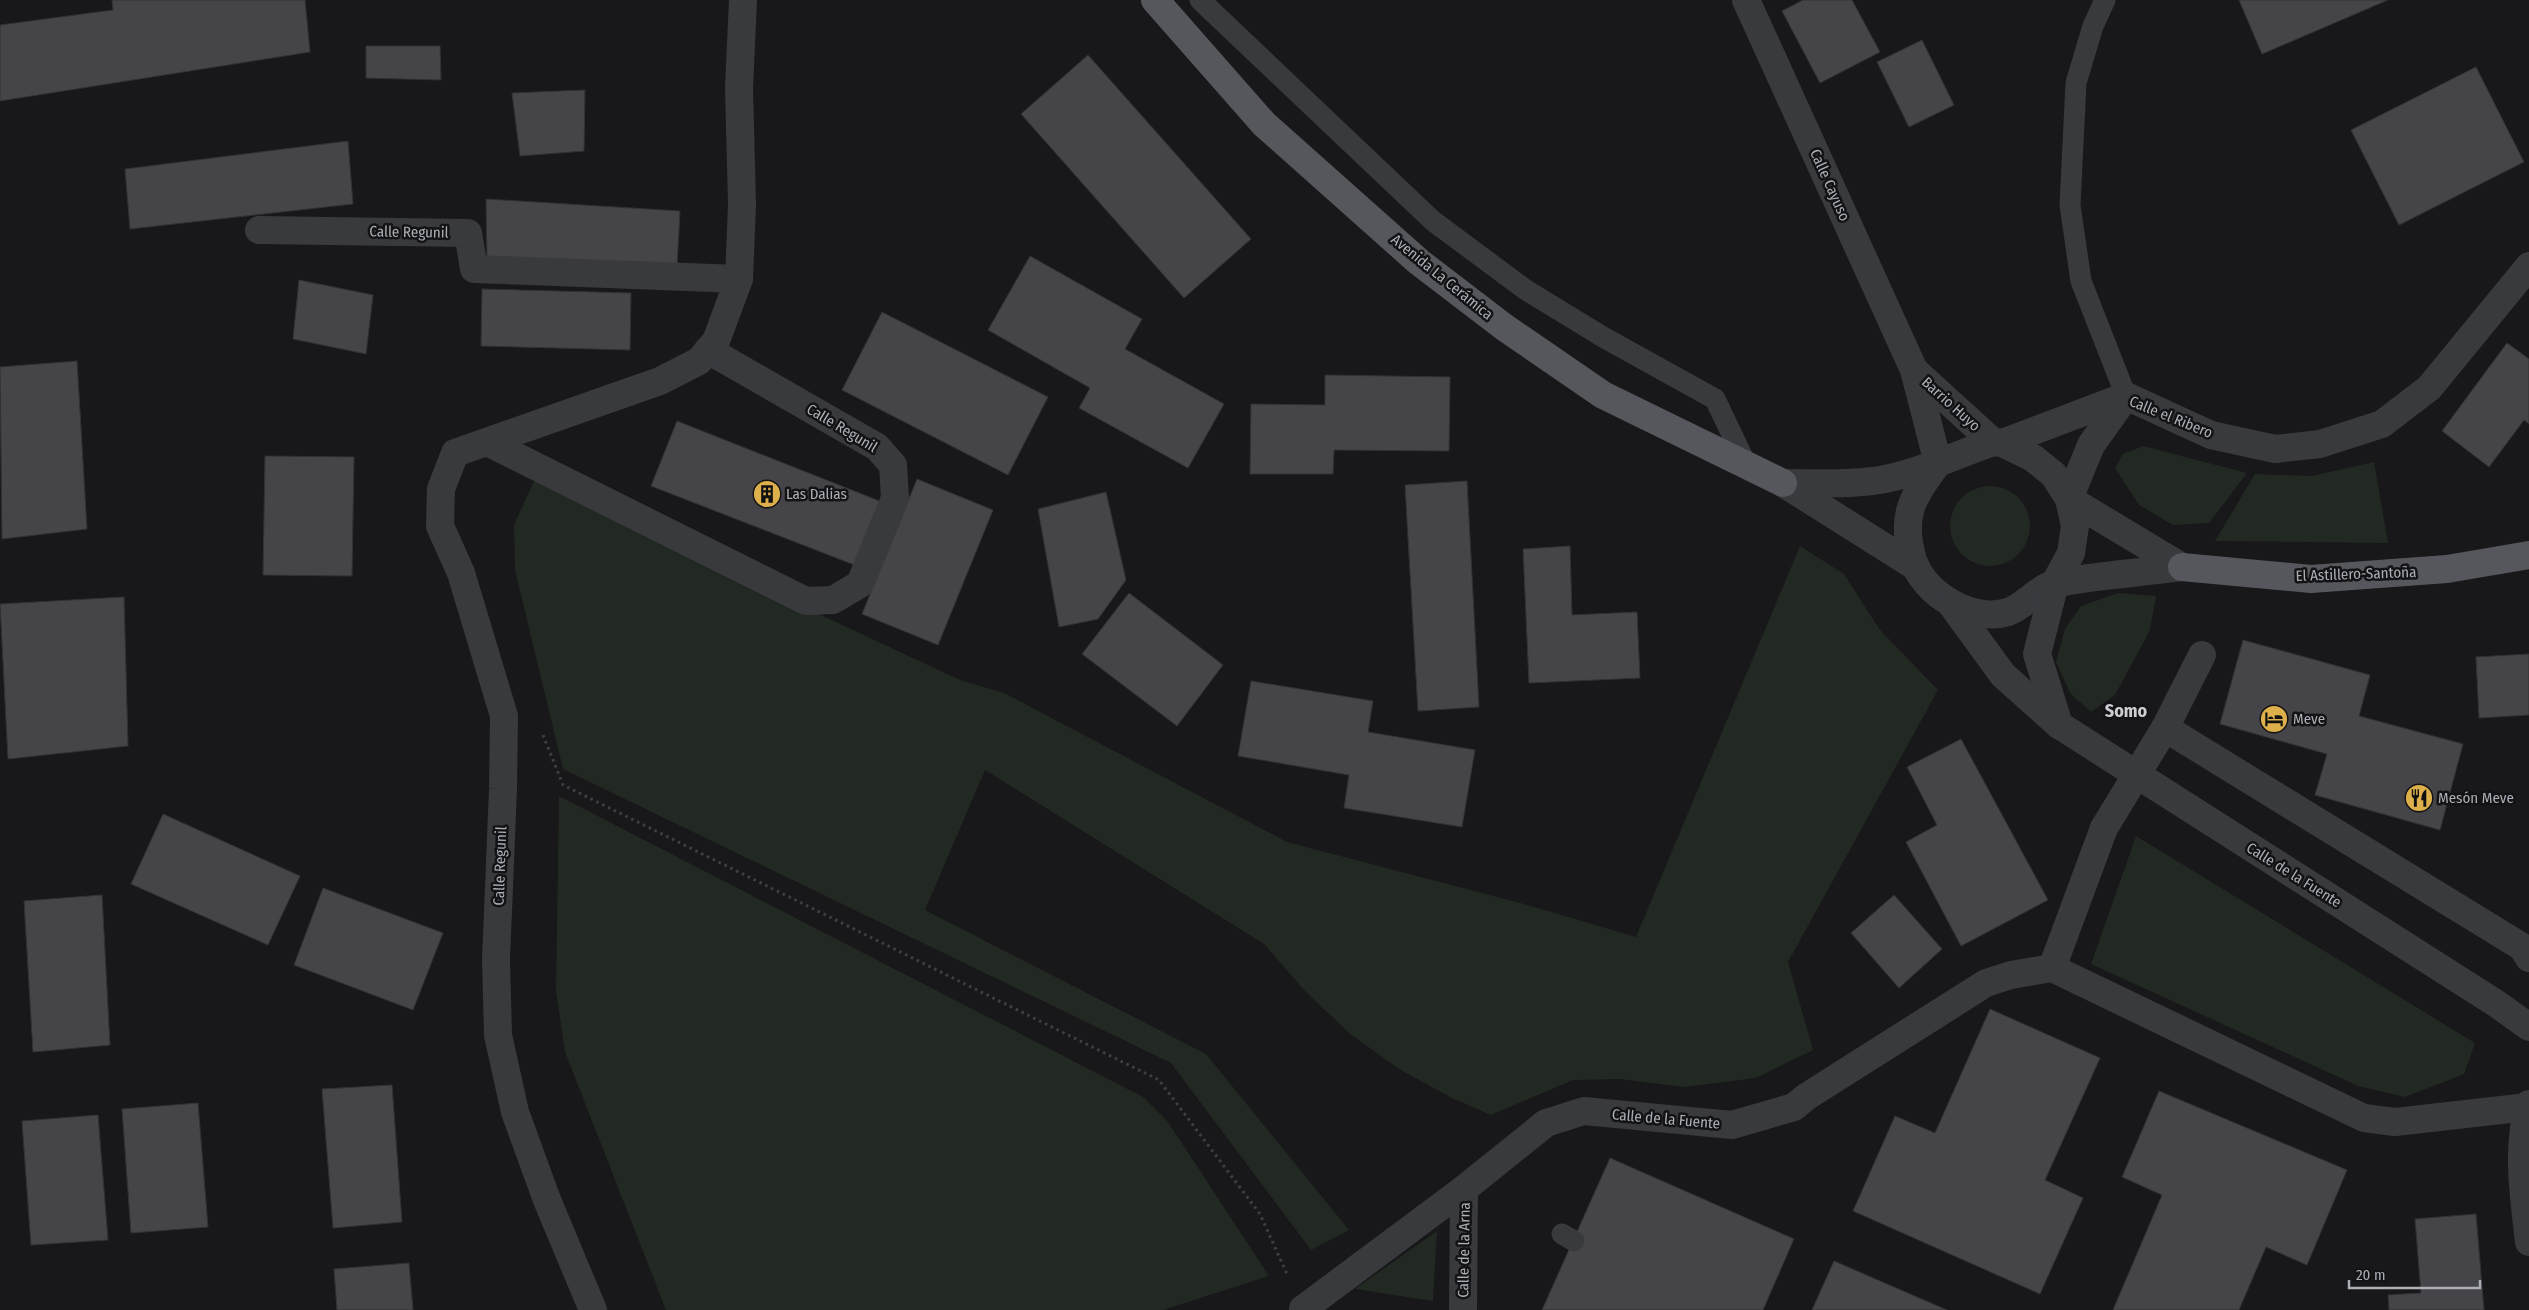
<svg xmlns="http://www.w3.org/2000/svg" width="2529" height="1310" viewBox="0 0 2529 1310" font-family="'Fira Sans Condensed',sans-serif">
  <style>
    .green { fill: #222923 }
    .building { fill: #454549; stroke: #323235 }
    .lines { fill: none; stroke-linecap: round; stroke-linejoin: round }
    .path { stroke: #3f4045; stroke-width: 3; stroke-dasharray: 2.5 4; stroke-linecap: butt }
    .service { stroke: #393a3e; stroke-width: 21 }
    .minor { stroke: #393a3e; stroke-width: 28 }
    .primary { stroke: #55575c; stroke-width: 28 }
    .minor-bridge { stroke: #393a3e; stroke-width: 28 }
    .labels { text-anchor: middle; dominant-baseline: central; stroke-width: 5; stroke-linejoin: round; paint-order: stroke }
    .street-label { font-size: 15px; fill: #abafb7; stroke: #131214 }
    .poi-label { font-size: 15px; fill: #abafb7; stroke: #131214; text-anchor: start }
    .quarter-label { font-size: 18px; font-weight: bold; fill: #ccced4; stroke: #131214 }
  </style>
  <rect width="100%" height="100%" fill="#181719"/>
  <g class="green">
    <path d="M 2143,446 L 2247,473 L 2209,523 L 2173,525 L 2139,505 L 2115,468 L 2123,454 Z"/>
    <path d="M 2374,462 L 2388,543 L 2215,541 L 2255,474 L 2312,476 Z"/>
    <path d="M 534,481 L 960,680 L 1004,693 L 1287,842 L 1524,904 L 1636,937 L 1800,546 L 1844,574 L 1880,630 L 1938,690 L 1788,962 L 1813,1050 L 1756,1078 L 1684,1087 L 1620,1079 L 1573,1080 L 1491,1115 L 1452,1098 L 1399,1069 L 1349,1033 L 1306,992 L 1264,944 L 985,770 L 925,910 L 1206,1054 L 1349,1230 L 1311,1250 L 1171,1063 L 563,769 L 515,570 L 514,525 Z"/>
    <circle cx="1990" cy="526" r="40"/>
    <path d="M 2118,593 L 2156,596 L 2150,630 L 2115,695 L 2091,712 L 2070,693 L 2056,662 L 2065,629 L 2081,606 Z"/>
    <path d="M 559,796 L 1143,1097 L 1168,1122 L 1269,1276 L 1163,1310 L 666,1310 L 565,1052 L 556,990 Z"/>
    <path d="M 2136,836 L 2475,1043 L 2464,1074 L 2405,1097 L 2358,1086 L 2091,964 Z"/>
    <path d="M 1437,1231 L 1433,1301 L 1355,1289 Z"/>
  </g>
  <g class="building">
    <path d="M 112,0 L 305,0 L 310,52 L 0,101 L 0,25 L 113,10 Z"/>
    <path d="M 1803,0 L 1852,0 L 1880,52 L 1820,83 L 1782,11 Z"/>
    <path d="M 2239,0 L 2388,0 L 2262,54 Z"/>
    <path d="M 1922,40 L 1954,105 L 1909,127 L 1877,62 Z"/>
    <path d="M 366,46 L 440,46 L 441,80 L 366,78 Z"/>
    <path d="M 1088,55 L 1251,239 L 1184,298 L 1021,114 Z"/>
    <path d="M 2476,67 L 2524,162 L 2399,225 L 2351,130 Z"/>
    <path d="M 585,90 L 584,151 L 520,156 L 512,93 Z"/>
    <path d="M 348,141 L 353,204 L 130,229 L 125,169 Z"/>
    <path d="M 486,199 L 680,211 L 677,267 L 487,258 Z"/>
    <path d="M 1030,256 L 1142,319 L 1125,349 L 1224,404 L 1188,468 L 1079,408 L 1090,388 L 988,330 Z"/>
    <path d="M 299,280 L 373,295 L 366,354 L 293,339 Z"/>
    <path d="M 482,289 L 631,293 L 630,350 L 481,346 Z"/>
    <path d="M 882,312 L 1048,397 L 1008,475 L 842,390 Z"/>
    <path d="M 2507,343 L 2529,359 L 2529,424 L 2524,420 L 2489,467 L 2442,431 Z"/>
    <path d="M 77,361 L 87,529 L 2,539 L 0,367 Z"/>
    <path d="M 1325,375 L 1450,377 L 1449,451 L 1334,450 L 1333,474 L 1250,474 L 1251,404 L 1325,405 Z"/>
    <path d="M 677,421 L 882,502 L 857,566 L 651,486 Z"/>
    <path d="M 265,456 L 354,457 L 352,576 L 263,575 Z"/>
    <path d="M 917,479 L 993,510 L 938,645 L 862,614 Z"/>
    <path d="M 1467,481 L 1479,707 L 1418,711 L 1405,485 Z"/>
    <path d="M 1106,492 L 1126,580 L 1098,619 L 1059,627 L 1038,509 Z"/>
    <path d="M 1570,546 L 1572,615 L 1637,612 L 1640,678 L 1529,683 L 1523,549 Z"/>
    <path d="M 1129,593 L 1223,665 L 1177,726 L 1082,654 Z"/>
    <path d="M 124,597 L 128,746 L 8,759 L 0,604 Z"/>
    <path d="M 2243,640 L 2370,675 L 2359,716 L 2463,744 L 2440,830 L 2315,795 L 2327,754 L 2220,724 Z"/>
    <path d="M 2529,654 L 2529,715 L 2479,718 L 2476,657 Z"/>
    <path d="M 1251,681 L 1373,701 L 1368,732 L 1475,750 L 1462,827 L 1344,808 L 1349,775 L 1238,756 Z"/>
    <path d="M 1961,739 L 2048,900 L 1961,946 L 1906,842 L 1937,825 L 1907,767 Z"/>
    <path d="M 163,814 L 300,876 L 268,945 L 131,884 Z"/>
    <path d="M 323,888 L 443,933 L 413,1010 L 294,965 Z"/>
    <path d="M 102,895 L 110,1045 L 33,1052 L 24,901 Z"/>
    <path d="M 1894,895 L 1942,949 L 1899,988 L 1851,933 Z"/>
    <path d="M 1990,1009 L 2100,1058 L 2045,1180 L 2083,1198 L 2040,1294 L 1853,1211 L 1895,1116 L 1935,1133 Z"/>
    <path d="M 392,1085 L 402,1222 L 333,1228 L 322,1089 Z"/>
    <path d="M 2159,1091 L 2347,1170 L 2307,1265 L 2266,1247 L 2239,1310 L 2113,1310 L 2162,1195 L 2122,1177 Z"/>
    <path d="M 198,1103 L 208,1227 L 131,1233 L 122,1109 Z"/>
    <path d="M 98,1115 L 108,1240 L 31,1245 L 22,1121 Z"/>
    <path d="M 1610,1158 L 1794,1239 L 1763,1310 L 1542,1310 Z"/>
    <path d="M 2476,1214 L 2484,1310 L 2389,1310 L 2388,1295 L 2421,1293 L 2415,1219 Z"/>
    <path d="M 1834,1261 L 1947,1310 L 1812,1310 Z"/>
    <path d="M 409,1263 L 413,1310 L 337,1310 L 334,1269 Z"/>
  </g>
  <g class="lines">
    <path class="path" d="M 543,735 L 563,785 L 1159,1080 L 1260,1214 L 1287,1274"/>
    <g class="service">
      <path d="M 1200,0 L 1433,221 L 1526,290 L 1603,337 L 1715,399 L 1748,468"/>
      <path d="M 2105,0 L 2093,26 L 2076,83 L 2070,205 L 2081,281 L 2126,396"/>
      <path d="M 1562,1234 L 1574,1241"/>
    </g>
    <g class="minor">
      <path d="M 1746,0 L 1914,370 L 1938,463"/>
      <path d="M 259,230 L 468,233 L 474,269 L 739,279"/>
      <path d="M 1914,370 L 1993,442"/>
      <path d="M 2126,396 L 2211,435 L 2275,449 L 2320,444 L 2382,424 L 2429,388 L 2529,266"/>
      <path d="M 487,442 L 806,601 L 833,600 L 860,584 L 895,498 L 893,465 L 877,447 L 708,350"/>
      <path d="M 2002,443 L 2126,396"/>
      <path d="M 1938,463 C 1912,497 1900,516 1913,560 C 1924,594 1972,623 2008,612 C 2025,606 2039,587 2057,583 C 2098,575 2141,573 2182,567"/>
      <path d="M 1783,483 C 1815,483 1848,485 1880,480 C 1919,473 1956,455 1993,442 L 2002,443 L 2033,458 L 2054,475 L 2069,499 L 2075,526 L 2071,553 L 2055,583 L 2037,654 L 2059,725"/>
      <path d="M 1783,483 L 1916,567"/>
      <path d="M 2069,499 L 2182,567"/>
      <path d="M 2069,499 L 2091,445 L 2126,396"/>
      <path d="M 1952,605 L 2003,675 L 2059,725 L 2497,1004 L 2529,1027"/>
      <path d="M 2202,655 L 2165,728 L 2522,947 L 2529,958"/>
      <path d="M 2052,968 L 2104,828"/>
      <path d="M 2529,1104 C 2516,1149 2524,1197 2529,1242"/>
      <path d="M 1303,1309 L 1464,1189 L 1546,1123 L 1584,1111 L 1732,1125 L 1794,1107 L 1806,1097 L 1986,983 L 2011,975 L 2052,968 L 2364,1118 L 2395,1122 L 2528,1107"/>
      <path d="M 593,1310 L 547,1200 L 515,1112 L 498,1035 L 496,960 L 503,789 L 504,716 L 461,573 L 440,526 L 441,489 L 455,453 L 660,381 L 699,361 L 716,341 L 739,279 L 742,204 L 739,88 L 743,0"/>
      <path d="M 1463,1310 L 1464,1189"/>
    </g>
    <g class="primary">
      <path d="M 1155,0 L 1264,124 L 1419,262 L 1504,327 L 1603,395 L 1783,483"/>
      <path d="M 2182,567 L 2311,579 L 2447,569 L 2529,555"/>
    </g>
    <path class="minor-bridge" d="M 2104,828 L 2165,728"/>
  </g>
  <defs>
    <symbol id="building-disc" viewBox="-11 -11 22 22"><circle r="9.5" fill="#ddb04c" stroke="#131214"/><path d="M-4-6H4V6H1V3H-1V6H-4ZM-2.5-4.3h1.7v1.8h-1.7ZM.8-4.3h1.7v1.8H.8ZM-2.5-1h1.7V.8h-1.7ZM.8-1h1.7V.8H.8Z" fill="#111"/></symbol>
    <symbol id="hotel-disc" viewBox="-11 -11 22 22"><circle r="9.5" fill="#ddb04c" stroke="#131214"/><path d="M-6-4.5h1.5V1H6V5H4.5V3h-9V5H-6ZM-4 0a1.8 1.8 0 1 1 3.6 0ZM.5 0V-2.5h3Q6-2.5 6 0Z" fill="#111"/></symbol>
    <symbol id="restaurant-disc" viewBox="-11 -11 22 22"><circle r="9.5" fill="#ddb04c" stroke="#131214"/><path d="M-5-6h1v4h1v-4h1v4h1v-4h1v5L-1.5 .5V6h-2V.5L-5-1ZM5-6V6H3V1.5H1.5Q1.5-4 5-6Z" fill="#111"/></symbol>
  </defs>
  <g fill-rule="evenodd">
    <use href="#building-disc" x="751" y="478" width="32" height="32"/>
    <use href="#hotel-disc" x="2258" y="703" width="32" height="32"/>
    <use href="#restaurant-disc" x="2403" y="782" width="32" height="32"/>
  </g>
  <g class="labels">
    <g class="street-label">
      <text transform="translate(1830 185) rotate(66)">Calle Cayuso</text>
      <text transform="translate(409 232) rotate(1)">Calle Regunil</text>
      <text transform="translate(1442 277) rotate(39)">Avenida La Cerámica</text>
      <text transform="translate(1951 404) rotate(42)">Barrio Huyo</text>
      <text transform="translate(2171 417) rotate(22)">Calle el Ribero</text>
      <text transform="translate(842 428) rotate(31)">Calle Regunil</text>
      <text transform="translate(2356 574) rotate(-2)">El Astillero-Santoña</text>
      <text transform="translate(500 866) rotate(-88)">Calle Regunil</text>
      <text transform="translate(2294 875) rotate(32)">Calle de la Fuente</text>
      <text transform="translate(1666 1119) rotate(5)">Calle de la Fuente</text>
      <text transform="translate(1464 1250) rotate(-89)">Calle de la Arna</text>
    </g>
    <g class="poi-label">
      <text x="786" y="494">Las Dalias</text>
      <text x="2293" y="719">Meve</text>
      <text x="2438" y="798">Mesón Meve</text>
    </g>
    <g class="quarter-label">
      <text x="2126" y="711">Somo</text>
    </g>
  </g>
  <path d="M2349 1280v8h131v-8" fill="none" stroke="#abafb7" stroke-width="2.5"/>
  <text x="2356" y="1280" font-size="15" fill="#abafb7" stroke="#131214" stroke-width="4" paint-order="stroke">20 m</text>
</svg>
